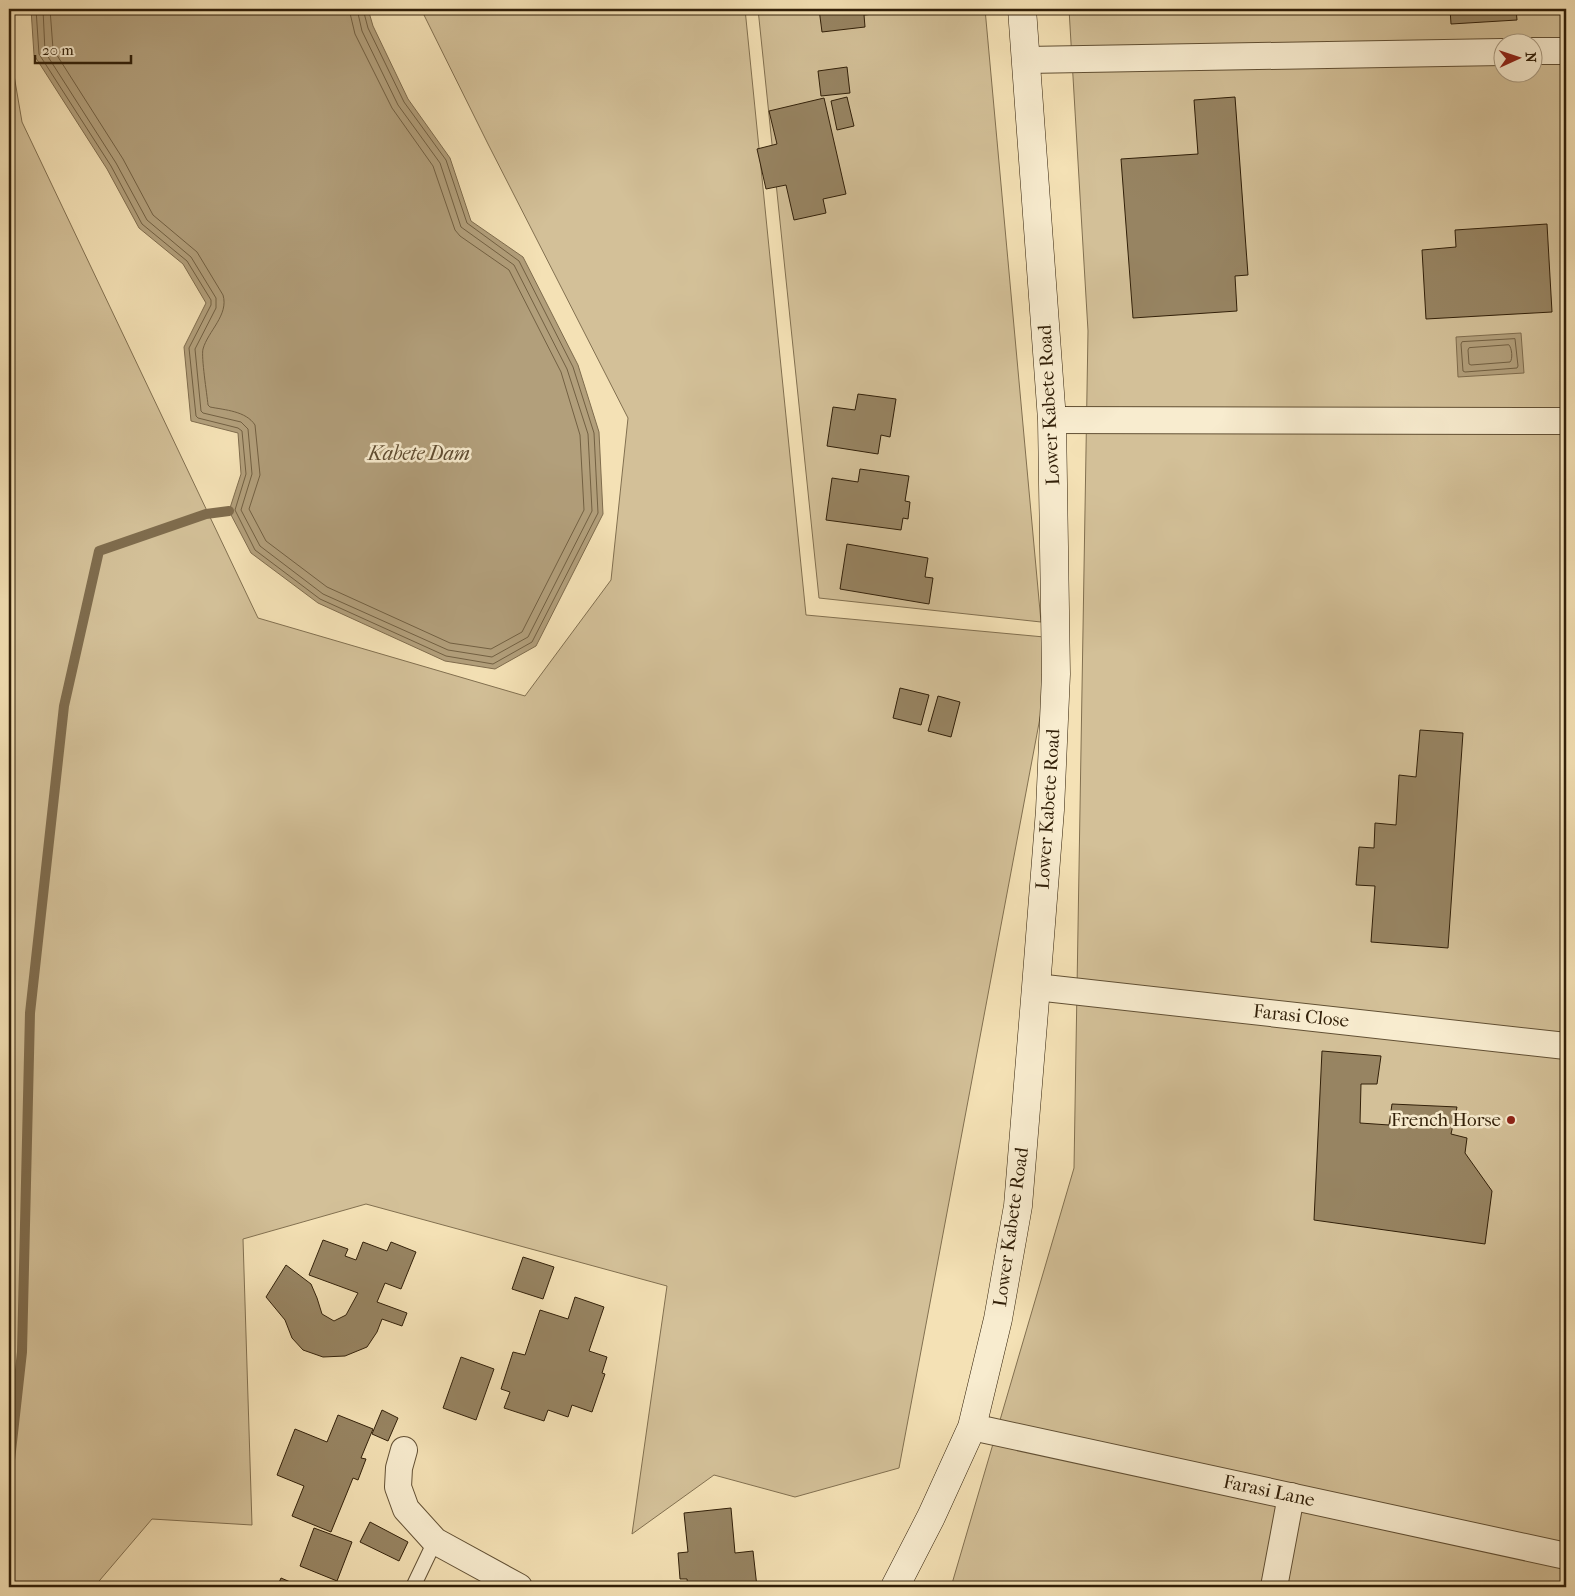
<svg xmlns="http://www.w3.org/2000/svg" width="1575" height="1596" viewBox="0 0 1575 1596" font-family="'IM FELL French Canon',serif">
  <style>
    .green { fill: #d3c098; stroke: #827050; fill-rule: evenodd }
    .water { fill: #b29f7b; stroke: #7f6c4d }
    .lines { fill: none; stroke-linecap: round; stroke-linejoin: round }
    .shore { stroke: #726042; stroke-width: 1 }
    .stream { stroke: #7f6c4d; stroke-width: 10 }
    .building { fill: #978462; stroke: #322009 }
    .lane-casing { stroke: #625034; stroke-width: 16 }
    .street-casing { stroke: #625034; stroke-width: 28 }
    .secondary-casing { stroke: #322009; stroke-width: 29 }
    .lane { stroke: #f8eccf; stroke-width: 14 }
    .street { stroke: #f8eccf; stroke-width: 26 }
    .secondary { stroke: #f8eccf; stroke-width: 28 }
    .poi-dot { fill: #8f2418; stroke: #f8eccf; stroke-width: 2 }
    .labels { text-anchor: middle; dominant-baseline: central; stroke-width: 5; stroke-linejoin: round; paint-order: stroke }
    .street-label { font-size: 19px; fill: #322009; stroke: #f8eccf }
    .poi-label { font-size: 19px; fill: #322009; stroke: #f8eccf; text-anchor: end }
    .water-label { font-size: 20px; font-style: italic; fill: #5f4c31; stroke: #f8eccf }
  </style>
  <rect width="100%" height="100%" fill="#f4e1b5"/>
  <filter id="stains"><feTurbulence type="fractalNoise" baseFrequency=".004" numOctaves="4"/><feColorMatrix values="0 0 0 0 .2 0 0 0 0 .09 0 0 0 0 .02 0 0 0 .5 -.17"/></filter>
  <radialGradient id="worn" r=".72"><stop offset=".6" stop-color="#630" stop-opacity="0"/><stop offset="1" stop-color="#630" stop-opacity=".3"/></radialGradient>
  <g class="green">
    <path d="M 421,9 L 745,9 L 806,615 L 1055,638 L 899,1468 L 795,1497 L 714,1475 L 632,1534 L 667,1286 L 366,1204 L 243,1239 L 252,1525 L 152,1519 L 94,1587 L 9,1587 L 9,46 L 22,122 L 258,618 L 525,696 L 611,580 L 628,418 L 488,144 Z"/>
    <path d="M 758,9 L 985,9 L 1041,622 L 819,598 Z"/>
    <path d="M 1069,9 L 1566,9 L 1566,1587 L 951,1587 L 1074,1168 L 1088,331 ZM 1502,42 L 1532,42 L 1532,72 L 1502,72 Z"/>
  </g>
  <g class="water">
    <path d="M 31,9 L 368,9 L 373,26 L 408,99 L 450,158 L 471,221 L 523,257 L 578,365 L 599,432 L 603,514 L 536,646 L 495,669 L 445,661 L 318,603 L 251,553 L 229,511 L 241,474 L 238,433 L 191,421 L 184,347 L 206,303 L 183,264 L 139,228 L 107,169 L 34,55 Z"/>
    <path d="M 1521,333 L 1524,373 L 1458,377 L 1456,337 Z"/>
  </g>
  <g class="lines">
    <g class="shore">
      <path d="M 36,9 L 39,54 L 111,166 L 142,224 L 187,261 L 211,300 L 211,305 L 189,348 L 196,416 L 198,418 L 238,428 L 242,431 L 246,474 L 235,510 L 255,550 L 320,599 L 446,656 L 493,664 L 532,642 L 598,513 L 594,433 L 573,367 L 519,261 L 467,223 L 446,160 L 404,102 L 368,28 L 363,9"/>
      <path d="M 43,9 L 45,52 L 116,163 L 147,220 L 191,257 L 216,298 L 216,308 L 195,349 L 201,411 L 203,413 L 241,422 L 248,429 L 252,474 L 241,510 L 260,546 L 323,594 L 448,650 L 492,657 L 528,637 L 592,511 L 588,434 L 567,369 L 514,265 L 461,227 L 440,163 L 398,105 L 362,31 L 357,9"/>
      <path d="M 50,9 L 53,49 L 123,159 L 153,215 L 197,252 L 223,295 C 229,315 208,331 203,349 C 201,357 207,394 208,405 L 210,407 C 225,410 246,411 255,425 L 260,475 L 249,509 L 266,541 L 327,587 L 450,643 L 491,649 L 522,632 L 584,510 L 580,435 L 561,372 L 509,270 L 460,236 L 455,230 L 433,166 L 392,108 L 355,34 L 349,9"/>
      <path d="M 1515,339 L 1518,366 L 1517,368 L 1465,372 L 1463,371 L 1461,344 L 1462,342 Z"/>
      <path d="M 1509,345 C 1512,348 1513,359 1510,362 L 1471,365 L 1469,364 L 1468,350 L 1469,348 Z"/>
    </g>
    <path class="stream" d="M 9,1469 L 22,1352 L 30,1013 L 64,706 L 99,551 L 206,514 L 229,511"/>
  </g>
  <g class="building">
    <path d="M 819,9 L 874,9 L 874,14 L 864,15 L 865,27 L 822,32 Z"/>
    <path d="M 1450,9 L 1516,9 L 1517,20 L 1451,24 Z"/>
    <path d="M 847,67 L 850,93 L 821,96 L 818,71 Z"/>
    <path d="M 847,97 L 854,126 L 837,130 L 831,101 Z"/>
    <path d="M 1235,97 L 1248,275 L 1235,276 L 1237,311 L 1133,318 L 1121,159 L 1198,154 L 1194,100 Z"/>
    <path d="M 824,98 L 846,194 L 823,199 L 826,213 L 794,220 L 786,185 L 766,189 L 757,149 L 777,144 L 769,111 Z"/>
    <path d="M 1547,224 L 1552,312 L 1426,319 L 1422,250 L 1456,247 L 1455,230 Z"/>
    <path d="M 858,394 L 896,399 L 890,437 L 881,435 L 878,454 L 827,446 L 833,407 L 855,410 Z"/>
    <path d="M 860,469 L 909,476 L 905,501 L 910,502 L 908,519 L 903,518 L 901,530 L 826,520 L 832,478 L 858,482 Z"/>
    <path d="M 847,544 L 928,558 L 925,577 L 933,578 L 929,604 L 840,589 Z"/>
    <path d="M 900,688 L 929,695 L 921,725 L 893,718 Z"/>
    <path d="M 938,696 L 960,702 L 951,737 L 928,731 Z"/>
    <path d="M 1420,730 L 1463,733 L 1448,948 L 1371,942 L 1375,886 L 1356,885 L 1359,847 L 1374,848 L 1375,823 L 1396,825 L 1399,775 L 1416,777 Z"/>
    <path d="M 1322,1051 L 1381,1056 L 1377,1084 L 1361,1084 L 1360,1123 L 1389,1125 L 1392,1104 L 1457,1107 L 1451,1134 L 1467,1138 L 1465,1153 L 1492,1191 L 1485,1244 L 1314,1220 Z"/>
    <path d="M 323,1240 L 348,1249 L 345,1256 L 356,1260 L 363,1242 L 387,1251 L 391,1242 L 416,1252 L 401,1289 L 385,1283 L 377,1302 L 407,1313 L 402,1326 L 382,1319 L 377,1332 L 367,1347 L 345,1356 L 323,1357 L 303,1350 L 292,1338 L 285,1320 L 266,1297 L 286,1265 L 311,1284 L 317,1298 L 322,1314 L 334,1321 L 346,1315 L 358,1293 L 309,1275 Z"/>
    <path d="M 523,1257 L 554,1267 L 543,1299 L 512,1289 Z"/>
    <path d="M 575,1297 L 604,1307 L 589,1351 L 607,1357 L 602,1373 L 605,1374 L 592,1412 L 572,1405 L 568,1417 L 548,1410 L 544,1421 L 504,1408 L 510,1392 L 501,1389 L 513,1352 L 525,1355 L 540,1310 L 568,1319 Z"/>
    <path d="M 461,1357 L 494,1369 L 476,1420 L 443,1408 Z"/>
    <path d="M 382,1410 L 398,1418 L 388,1441 L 372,1434 Z"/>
    <path d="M 338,1415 L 373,1429 L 361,1458 L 366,1459 L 358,1480 L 353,1478 L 331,1532 L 292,1516 L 304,1486 L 277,1475 L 295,1429 L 327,1442 Z"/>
    <path d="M 731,1508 L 735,1553 L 753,1551 L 757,1587 L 688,1587 L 687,1579 L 680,1579 L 678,1553 L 688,1552 L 684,1513 Z"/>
    <path d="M 370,1522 L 408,1542 L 399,1561 L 360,1542 Z"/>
    <path d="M 314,1528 L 352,1542 L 337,1581 L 300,1566 Z"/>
    <path d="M 281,1578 L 302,1587 L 277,1587 Z"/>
  </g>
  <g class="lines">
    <defs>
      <path id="lane" d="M 413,1587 L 435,1541"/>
      <g id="street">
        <path d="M 1532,51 L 1566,51"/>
        <path d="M 1026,60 L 1502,52"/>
        <path d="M 1052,420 L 1566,421"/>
        <path d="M 1036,987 L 1566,1046"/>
        <path d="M 972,1427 L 1566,1556"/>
        <path d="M 404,1450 L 399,1468 L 398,1487 L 406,1509 L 435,1541 L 519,1587"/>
        <path d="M 1274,1587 L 1291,1496"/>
      </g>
      <path id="secondary" d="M 895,1587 L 931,1517 L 972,1427 L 998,1319 L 1018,1206 L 1036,987 L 1050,810 L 1056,674 L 1052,420 L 1022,9"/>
    </defs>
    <use href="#lane" class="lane-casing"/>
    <use href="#street" class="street-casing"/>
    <use href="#secondary" class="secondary-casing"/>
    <use href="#lane" class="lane"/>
    <use href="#street" class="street"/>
    <use href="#secondary" class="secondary"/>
  </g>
  <circle class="poi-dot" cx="1511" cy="1120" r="5"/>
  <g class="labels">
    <g class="street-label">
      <text transform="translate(1049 405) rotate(-93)">Lower Kabete Road</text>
      <text transform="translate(1048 809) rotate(-86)">Lower Kabete Road</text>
      <text transform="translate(1301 1016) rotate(6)">Farasi Close</text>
      <text transform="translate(1011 1227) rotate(-82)">Lower Kabete Road</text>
      <text transform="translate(1269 1491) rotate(12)">Farasi Lane</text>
    </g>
    <g class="poi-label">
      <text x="1501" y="1120">French Horse</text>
    </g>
    <g class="water-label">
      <text x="419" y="453">Kabete Dam</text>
    </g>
  </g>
  <rect width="1575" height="1596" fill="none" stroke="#f4e1b5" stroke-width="30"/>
  <rect x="10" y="10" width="1555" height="1576" fill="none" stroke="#322009" stroke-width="2.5"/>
  <rect x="15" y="15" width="1545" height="1566" fill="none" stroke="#322009"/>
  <g transform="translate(1518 58) rotate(87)"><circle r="24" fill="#f8eccf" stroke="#a99a80"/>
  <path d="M0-4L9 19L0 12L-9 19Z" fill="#8f2418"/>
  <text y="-8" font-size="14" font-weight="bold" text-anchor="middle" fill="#322009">N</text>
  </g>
  <path d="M35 55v8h96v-8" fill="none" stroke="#322009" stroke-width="2.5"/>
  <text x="42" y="55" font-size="15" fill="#322009" stroke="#f8eccf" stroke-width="4" paint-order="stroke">20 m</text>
  <rect width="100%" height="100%" filter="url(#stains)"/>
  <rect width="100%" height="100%" fill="url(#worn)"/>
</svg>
